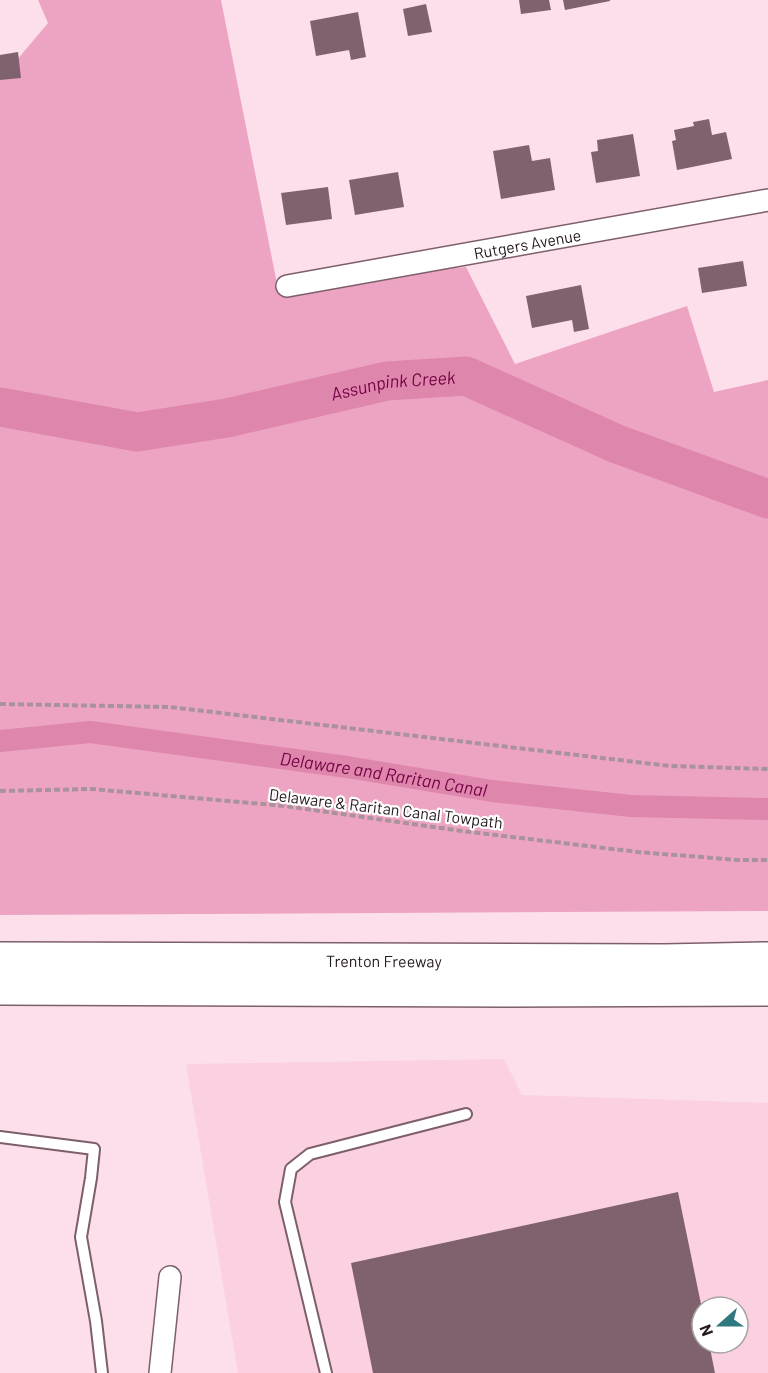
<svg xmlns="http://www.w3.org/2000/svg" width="768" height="1373" viewBox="0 0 768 1373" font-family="Barlow,sans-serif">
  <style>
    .built { fill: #fbd0e1; fill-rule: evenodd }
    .green { fill: #eda4c2 }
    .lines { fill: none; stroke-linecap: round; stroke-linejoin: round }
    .canal { stroke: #df86ac; stroke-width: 22 }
    .river { stroke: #df86ac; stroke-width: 39 }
    .building { fill: #80626e }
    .service-casing { stroke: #7d5f6b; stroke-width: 14 }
    .minor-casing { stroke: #7d5f6b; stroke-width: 24 }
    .motorway-casing { stroke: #7d5f6b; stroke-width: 36 }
    .path { stroke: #a9929b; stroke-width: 4; stroke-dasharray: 6 3; stroke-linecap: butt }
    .service { stroke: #fff; stroke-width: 10 }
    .minor { stroke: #fff; stroke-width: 21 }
    .motorway { stroke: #fff; stroke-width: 33 }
    .labels { text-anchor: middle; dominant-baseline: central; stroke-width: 4.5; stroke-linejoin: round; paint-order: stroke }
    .street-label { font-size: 16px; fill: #24181d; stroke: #fff }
    .water-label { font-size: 18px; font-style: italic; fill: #720144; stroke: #fff }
  </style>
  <rect width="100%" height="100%" fill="#fcdfea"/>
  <path class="built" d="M 504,1059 L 522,1095 L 768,1103 L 768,1373 L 238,1373 L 186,1064 ZM 702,1307 L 738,1307 L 738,1343 L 702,1343 Z"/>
  <path class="green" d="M 38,0 L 221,0 L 277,284 L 466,267 L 515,364 L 687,306 L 714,392 L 768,380 L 768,911 L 0,915 L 0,80 L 48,23 Z"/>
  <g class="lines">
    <path class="canal" id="s1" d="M 0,741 L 90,732 L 347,767 L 492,791 L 631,806 L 768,809"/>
    <path class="river" id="s2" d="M 0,407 L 137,432 L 227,418 L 387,381 L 466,376 L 617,444 L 768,499"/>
  </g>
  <g class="building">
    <path d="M 519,0 L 549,0 L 551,10 L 521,14 Z"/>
    <path d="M 563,0 L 610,0 L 610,1 L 565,10 Z"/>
    <path d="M 426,4 L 432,32 L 408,36 L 403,9 Z"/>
    <path d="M 358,12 L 366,57 L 351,60 L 349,50 L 316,56 L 310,21 Z"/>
    <path d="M 18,52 L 21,78 L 0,80 L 0,55 Z"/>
    <path d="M 709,119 L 712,135 L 726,132 L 732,159 L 677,170 L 672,141 L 676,140 L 674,130 L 694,126 L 693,122 Z"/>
    <path d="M 633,134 L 640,176 L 596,183 L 591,152 L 598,151 L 597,140 Z"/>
    <path d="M 529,145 L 532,161 L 550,158 L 555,190 L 501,199 L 493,151 Z"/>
    <path d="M 398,172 L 404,207 L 355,215 L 349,180 Z"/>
    <path d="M 328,187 L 332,219 L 286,225 L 281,193 Z"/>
    <path d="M 743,261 L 747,286 L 702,293 L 698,268 Z"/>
    <path d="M 581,285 L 589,329 L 574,332 L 572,320 L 532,328 L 526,296 Z"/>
    <path d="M 678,1192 L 702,1309 L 702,1343 L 709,1343 L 715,1373 L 373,1373 L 351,1263 Z"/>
  </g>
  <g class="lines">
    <defs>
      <g id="service">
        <path d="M 0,1137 L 94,1149 L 91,1178 L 81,1237 L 96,1321 L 102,1373"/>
        <path d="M 326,1373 L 285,1202 L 291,1169 L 310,1154 L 466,1114"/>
      </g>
      <g id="minor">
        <path id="s3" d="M 287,286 L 768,200"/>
        <path d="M 160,1373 L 170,1277"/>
      </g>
      <g id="motorway">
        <path id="s4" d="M 0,959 L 665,961 L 768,959"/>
        <path d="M 0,988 L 508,990 L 768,989"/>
      </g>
    </defs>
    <use href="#service" class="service-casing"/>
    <use href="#minor" class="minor-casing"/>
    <use href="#motorway" class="motorway-casing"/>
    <g class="path">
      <path d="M 0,704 L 170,707 L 670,766 L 768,769"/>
      <path d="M 0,791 L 92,789 L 285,806 L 462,831 L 638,852 L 738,860 L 768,860"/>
    </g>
    <use href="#service" class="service"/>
    <use href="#minor" class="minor"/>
    <use href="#motorway" class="motorway"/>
  </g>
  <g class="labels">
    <g class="street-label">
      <text stroke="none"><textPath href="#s3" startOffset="244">Rutgers Avenue</textPath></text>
      <text transform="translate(386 808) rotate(7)">Delaware &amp; Raritan Canal Towpath</text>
      <text stroke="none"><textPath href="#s4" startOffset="384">Trenton Freeway</textPath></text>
    </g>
    <g class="water-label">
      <text stroke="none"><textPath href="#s2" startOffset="400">Assunpink Creek</textPath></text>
      <text stroke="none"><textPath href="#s1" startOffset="387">Delaware and Raritan Canal</textPath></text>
    </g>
  </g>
  <g transform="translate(720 1325) rotate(249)"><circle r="28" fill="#ffffff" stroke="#a7a3a5" stroke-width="1.5"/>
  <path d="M0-4.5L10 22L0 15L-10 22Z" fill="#30787f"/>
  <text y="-9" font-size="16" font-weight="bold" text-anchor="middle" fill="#24181d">N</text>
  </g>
</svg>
